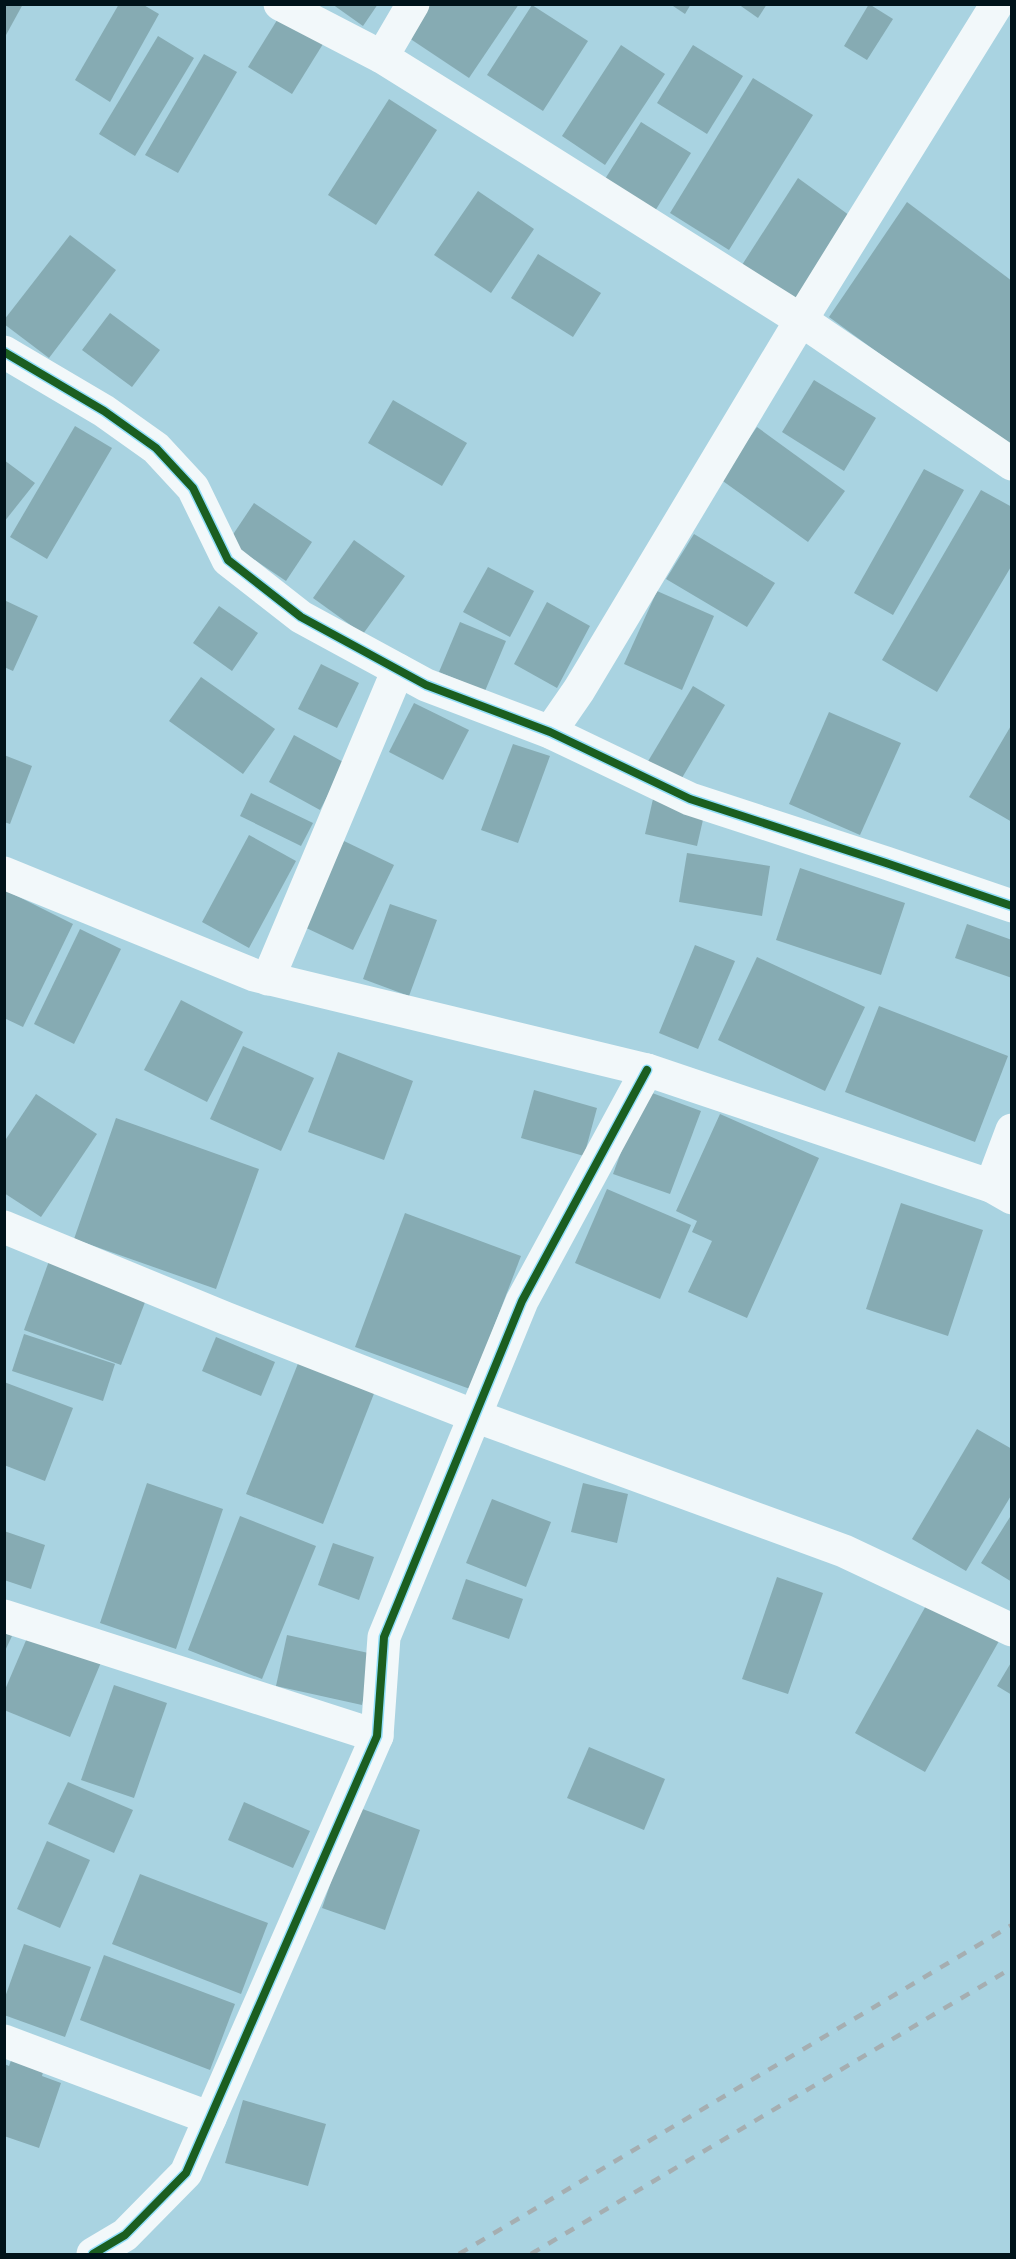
<svg xmlns="http://www.w3.org/2000/svg" width="1016" height="2259" viewBox="0 0 1016 2259" font-family="Lato,sans-serif">
  <style>
    .building { fill: #86abb3 }
    .lines { fill: none; stroke-linecap: round; stroke-linejoin: round }
    .minor { stroke: #f2f8fa; stroke-width: 33 }
    .rail { stroke: #a5aeb1; stroke-width: 4.5; stroke-dasharray: 10 10; stroke-linecap: butt }
    .cycleway-casing { stroke: #91def9; stroke-width: 11 }
    .cycleway { stroke: #1b5e20; stroke-width: 8 }
  </style>
  <rect width="100%" height="100%" fill="#a9d3e1"/>
  <g class="building">
    <path d="M 4,4 L 23,4 L 6,35 L 4,34 Z"/>
    <path d="M 119,4 L 142,4 L 159,14 L 110,102 L 75,80 Z"/>
    <path d="M 332,4 L 378,4 L 363,26 Z"/>
    <path d="M 428,4 L 519,4 L 469,78 L 406,36 Z"/>
    <path d="M 670,4 L 691,4 L 685,14 Z"/>
    <path d="M 738,4 L 767,4 L 758,18 Z"/>
    <path d="M 869,4 L 893,19 L 867,60 L 844,46 Z"/>
    <path d="M 532,5 L 588,41 L 543,111 L 487,75 Z"/>
    <path d="M 279,17 L 323,44 L 292,94 L 248,67 Z"/>
    <path d="M 158,36 L 194,58 L 135,156 L 99,134 Z"/>
    <path d="M 621,45 L 665,74 L 605,165 L 562,136 Z"/>
    <path d="M 693,45 L 743,76 L 707,134 L 657,103 Z"/>
    <path d="M 204,54 L 237,72 L 178,173 L 145,155 Z"/>
    <path d="M 753,78 L 813,115 L 729,250 L 670,213 Z"/>
    <path d="M 389,99 L 437,130 L 376,225 L 328,195 Z"/>
    <path d="M 641,122 L 691,153 L 655,211 L 605,179 Z"/>
    <path d="M 798,178 L 853,218 L 802,303 L 742,265 Z"/>
    <path d="M 478,191 L 534,229 L 491,293 L 434,255 Z"/>
    <path d="M 907,202 L 1012,281 L 1012,450 L 829,317 Z"/>
    <path d="M 70,235 L 116,270 L 49,358 L 4,324 L 4,320 Z"/>
    <path d="M 538,254 L 601,293 L 573,337 L 511,298 Z"/>
    <path d="M 110,313 L 160,350 L 132,387 L 82,350 Z"/>
    <path d="M 814,380 L 876,418 L 844,471 L 782,432 Z"/>
    <path d="M 393,400 L 467,443 L 442,486 L 368,443 Z"/>
    <path d="M 75,426 L 112,448 L 47,559 L 10,537 Z"/>
    <path d="M 757,427 L 845,491 L 808,542 L 720,479 Z"/>
    <path d="M 4,460 L 35,483 L 4,522 Z"/>
    <path d="M 924,469 L 964,490 L 893,615 L 854,593 Z"/>
    <path d="M 981,490 L 1012,507 L 1012,565 L 937,692 L 882,660 Z"/>
    <path d="M 254,503 L 312,542 L 286,581 L 228,542 Z"/>
    <path d="M 694,534 L 775,583 L 747,627 L 666,579 Z"/>
    <path d="M 354,540 L 405,576 L 363,634 L 313,598 Z"/>
    <path d="M 488,567 L 534,591 L 510,637 L 463,612 Z"/>
    <path d="M 657,591 L 714,616 L 682,690 L 624,664 Z"/>
    <path d="M 4,600 L 38,616 L 13,671 L 4,667 Z"/>
    <path d="M 547,602 L 590,626 L 557,688 L 514,664 Z"/>
    <path d="M 219,606 L 258,633 L 232,671 L 193,643 Z"/>
    <path d="M 460,622 L 506,641 L 485,691 L 439,672 Z"/>
    <path d="M 321,664 L 359,683 L 337,728 L 298,709 Z"/>
    <path d="M 201,677 L 275,729 L 243,774 L 169,721 Z"/>
    <path d="M 693,686 L 725,705 L 679,783 L 647,763 Z"/>
    <path d="M 414,703 L 469,730 L 443,780 L 389,752 Z"/>
    <path d="M 829,712 L 901,743 L 860,835 L 789,804 Z"/>
    <path d="M 1012,724 L 1012,822 L 969,797 Z"/>
    <path d="M 294,735 L 345,763 L 320,810 L 269,782 Z"/>
    <path d="M 513,744 L 550,756 L 518,843 L 481,830 Z"/>
    <path d="M 4,755 L 32,766 L 10,824 L 4,822 Z"/>
    <path d="M 251,793 L 313,823 L 301,846 L 240,816 Z"/>
    <path d="M 653,799 L 705,811 L 697,846 L 645,834 Z"/>
    <path d="M 249,835 L 296,861 L 249,948 L 202,922 Z"/>
    <path d="M 344,841 L 394,865 L 353,950 L 302,926 Z"/>
    <path d="M 687,853 L 770,866 L 762,916 L 679,902 Z"/>
    <path d="M 800,868 L 905,903 L 881,975 L 776,940 Z"/>
    <path d="M 5,890 L 73,924 L 23,1027 L 4,1018 Z"/>
    <path d="M 390,904 L 437,920 L 409,996 L 363,979 Z"/>
    <path d="M 967,924 L 1012,940 L 1012,978 L 955,958 Z"/>
    <path d="M 80,929 L 121,949 L 74,1044 L 34,1024 Z"/>
    <path d="M 695,945 L 735,961 L 698,1049 L 659,1033 Z"/>
    <path d="M 757,957 L 865,1007 L 825,1091 L 718,1040 Z"/>
    <path d="M 181,1000 L 243,1032 L 207,1102 L 144,1070 Z"/>
    <path d="M 879,1006 L 1008,1056 L 975,1142 L 845,1092 Z"/>
    <path d="M 243,1046 L 314,1078 L 281,1151 L 210,1119 Z"/>
    <path d="M 338,1052 L 413,1081 L 384,1160 L 308,1132 Z"/>
    <path d="M 534,1090 L 597,1108 L 584,1156 L 521,1138 Z"/>
    <path d="M 644,1090 L 701,1111 L 670,1194 L 613,1174 Z"/>
    <path d="M 36,1094 L 97,1134 L 41,1217 L 4,1193 L 4,1142 Z"/>
    <path d="M 720,1114 L 819,1158 L 747,1318 L 688,1292 L 712,1241 L 692,1232 L 697,1221 L 676,1211 Z"/>
    <path d="M 116,1118 L 259,1169 L 216,1289 L 74,1239 Z"/>
    <path d="M 607,1189 L 691,1225 L 660,1299 L 575,1263 Z"/>
    <path d="M 901,1203 L 983,1230 L 948,1336 L 866,1309 Z"/>
    <path d="M 405,1213 L 521,1256 L 470,1389 L 355,1347 Z"/>
    <path d="M 49,1261 L 147,1297 L 121,1365 L 24,1330 Z"/>
    <path d="M 24,1334 L 115,1364 L 103,1401 L 12,1371 Z"/>
    <path d="M 216,1337 L 275,1362 L 261,1396 L 202,1371 Z"/>
    <path d="M 299,1361 L 375,1391 L 323,1524 L 246,1494 Z"/>
    <path d="M 4,1382 L 73,1408 L 45,1481 L 4,1465 Z"/>
    <path d="M 977,1429 L 1012,1449 L 1012,1494 L 966,1571 L 912,1539 Z"/>
    <path d="M 147,1483 L 223,1509 L 176,1649 L 100,1623 Z"/>
    <path d="M 583,1483 L 628,1494 L 617,1543 L 571,1532 Z"/>
    <path d="M 492,1499 L 551,1522 L 526,1587 L 466,1563 Z"/>
    <path d="M 240,1516 L 316,1546 L 262,1679 L 188,1650 Z"/>
    <path d="M 1010,1517 L 1012,1518 L 1012,1582 L 981,1563 Z"/>
    <path d="M 4,1531 L 45,1545 L 31,1589 L 4,1580 Z"/>
    <path d="M 333,1543 L 374,1557 L 359,1600 L 318,1585 Z"/>
    <path d="M 777,1577 L 823,1593 L 788,1694 L 742,1679 Z"/>
    <path d="M 466,1579 L 523,1599 L 509,1639 L 452,1619 Z"/>
    <path d="M 928,1602 L 999,1641 L 925,1772 L 855,1733 Z"/>
    <path d="M 30,1631 L 102,1660 L 70,1737 L 4,1710 L 4,1692 Z"/>
    <path d="M 4,1633 L 12,1636 L 4,1653 Z"/>
    <path d="M 287,1635 L 373,1654 L 362,1705 L 276,1686 Z"/>
    <path d="M 1012,1661 L 1012,1695 L 997,1686 Z"/>
    <path d="M 114,1685 L 167,1703 L 134,1798 L 81,1780 Z"/>
    <path d="M 589,1747 L 665,1779 L 644,1830 L 567,1798 Z"/>
    <path d="M 68,1782 L 133,1810 L 114,1853 L 48,1824 Z"/>
    <path d="M 244,1802 L 310,1831 L 293,1868 L 228,1840 Z"/>
    <path d="M 357,1807 L 420,1830 L 385,1930 L 322,1908 Z"/>
    <path d="M 47,1841 L 90,1860 L 60,1928 L 17,1909 Z"/>
    <path d="M 140,1874 L 268,1923 L 241,1994 L 112,1944 Z"/>
    <path d="M 24,1944 L 91,1967 L 65,2037 L 4,2015 L 4,2000 Z"/>
    <path d="M 104,1955 L 235,2004 L 210,2070 L 80,2020 Z"/>
    <path d="M 12,2058 L 44,2068 L 42,2076 L 61,2083 L 39,2148 L 4,2136 L 4,2064 L 9,2066 Z"/>
    <path d="M 243,2100 L 326,2124 L 308,2186 L 225,2163 Z"/>
  </g>
  <g class="lines">
    <g class="minor">
      <path d="M 280,4 L 382,57 L 528,148 L 801,320 L 1012,464"/>
      <path d="M 382,57 L 413,4"/>
      <path d="M 4,352 L 104,411 L 156,448 L 193,488 L 228,560 L 301,617 L 426,685 L 550,732 L 690,799 L 886,863 L 1012,906"/>
      <path d="M 550,732 L 579,690 L 801,320 L 997,4"/>
      <path d="M 4,873 L 254,975 L 647,1070 L 991,1186 L 1012,1198"/>
      <path d="M 268,979 L 398,670"/>
      <path d="M 991,1186 L 1012,1130"/>
      <path d="M 4,1227 L 225,1318 L 475,1416 L 844,1551 L 1012,1630"/>
      <path d="M 4,1616 L 377,1736"/>
      <path d="M 4,2041 L 210,2118"/>
      <path d="M 93,2254 L 125,2235 L 186,2173 L 377,1736 L 384,1637 L 522,1301 L 647,1070"/>
    </g>
    <g class="rail">
      <path d="M 459,2254 L 1012,1925"/>
      <path d="M 531,2254 L 1012,1968"/>
    </g>
    <defs>
      <g id="cycleway">
        <path d="M 4,352 L 104,411 L 156,448 L 193,488 L 228,560 L 301,617 L 426,685 L 550,732 L 690,799 L 886,863 L 1012,906"/>
        <path d="M 93,2254 L 125,2235 L 186,2173 L 377,1736 L 384,1637 L 522,1301 L 647,1070"/>
      </g>
    </defs>
    <use href="#cycleway" class="cycleway-casing"/>
    <use href="#cycleway" class="cycleway"/>
  </g>
  <rect width="1016" height="2259" fill="none" stroke="#00131a" stroke-width="12"/>
</svg>
